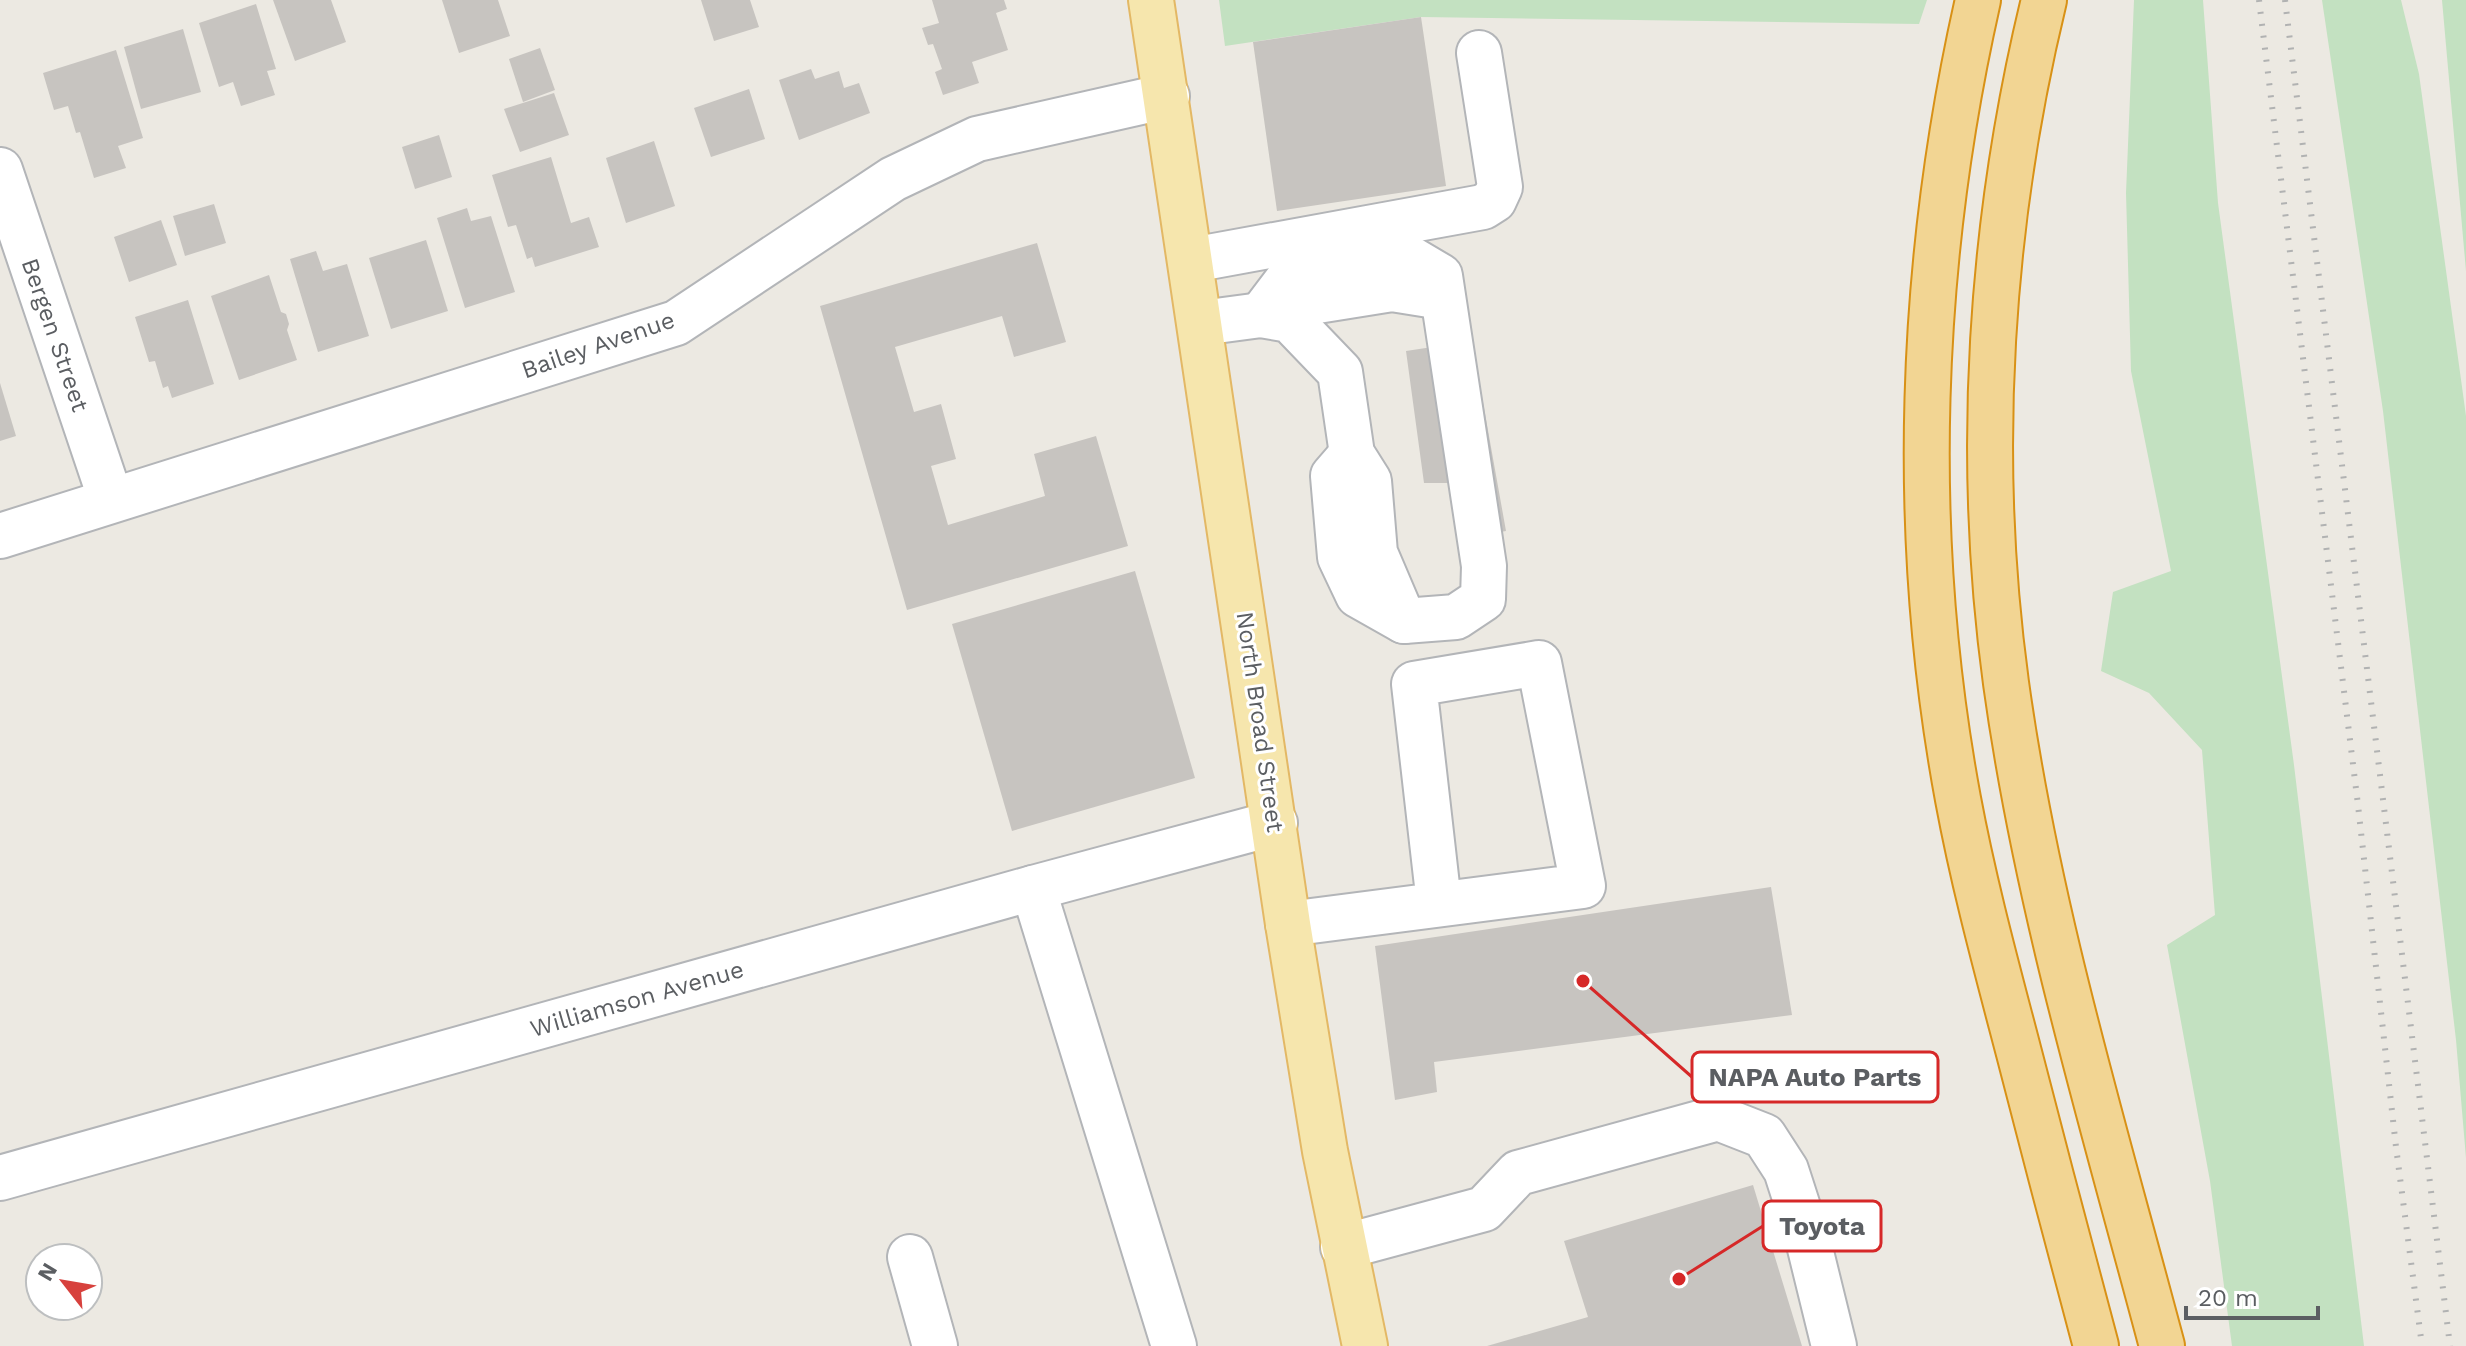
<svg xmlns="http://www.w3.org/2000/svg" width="2466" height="1346" viewBox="0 0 2466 1346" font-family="'Work Sans',sans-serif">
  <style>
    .green { fill: #c3e1c1 }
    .building { fill: #c7c4c0 }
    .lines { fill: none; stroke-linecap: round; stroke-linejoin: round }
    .minor-casing { stroke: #b3b5b8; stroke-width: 48 }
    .major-casing { stroke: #e3b865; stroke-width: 48 }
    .highway-casing { stroke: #d89116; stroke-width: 48 }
    .minor { stroke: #fff; stroke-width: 44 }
    .major { stroke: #f6e6ad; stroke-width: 44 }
    .highway { stroke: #f2d593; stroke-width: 44 }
    .rail { stroke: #b1b2b2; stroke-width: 6; stroke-dasharray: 2 10; stroke-linecap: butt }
    .labels { text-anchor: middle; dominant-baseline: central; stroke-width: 6; stroke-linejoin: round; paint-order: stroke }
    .street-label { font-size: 24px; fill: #5b5e62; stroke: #fff }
    .leader { fill: none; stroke: #d62828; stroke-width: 3 }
    .callout-dot { fill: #d62828; stroke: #fff; stroke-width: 3 }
    .callout { fill: #fff; stroke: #d62828; stroke-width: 3 }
    .callout-label { font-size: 26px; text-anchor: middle; font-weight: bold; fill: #5b5e62 }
  </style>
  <rect width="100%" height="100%" fill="#ece9e2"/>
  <g class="green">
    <path d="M 1219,0 L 1927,0 L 1919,24 L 1421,17 L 1225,46 Z"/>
    <path d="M 2134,0 L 2203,0 L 2218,203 L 2294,765 L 2364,1346 L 2232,1346 L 2210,1181 L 2167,945 L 2215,915 L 2202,750 L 2149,693 L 2101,671 L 2113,592 L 2171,571 L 2131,371 L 2126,193 Z"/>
    <path d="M 2322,0 L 2401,0 L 2419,74 L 2466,416 L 2466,1158 L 2456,1040 L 2383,411 Z"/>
    <path d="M 2442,0 L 2466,0 L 2466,271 Z"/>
  </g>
  <g class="building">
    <path d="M 273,0 L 331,0 L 346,42 L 295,61 Z"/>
    <path d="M 442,0 L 498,0 L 510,36 L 459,53 Z"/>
    <path d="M 701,0 L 750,0 L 759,27 L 714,41 Z"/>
    <path d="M 932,0 L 1004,0 L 1007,9 L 996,13 L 1008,50 L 972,62 L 979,83 L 943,95 L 935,72 L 942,69 L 933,44 L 928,45 L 922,28 L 939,23 Z"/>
    <path d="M 256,4 L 276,69 L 267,71 L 275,95 L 241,106 L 233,82 L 219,87 L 199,23 Z"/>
    <path d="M 1421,17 L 1446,186 L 1277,211 L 1253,42 Z"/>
    <path d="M 183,29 L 201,92 L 141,109 L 124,47 Z"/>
    <path d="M 540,48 L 555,90 L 523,102 L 509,59 Z"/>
    <path d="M 116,50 L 143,138 L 118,146 L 126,168 L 94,178 L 80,132 L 76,133 L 68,106 L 54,110 L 43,73 Z"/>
    <path d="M 811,69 L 815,79 L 839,71 L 844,88 L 859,83 L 870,113 L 799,140 L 779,80 Z"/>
    <path d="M 749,89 L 765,139 L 711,157 L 694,108 Z"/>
    <path d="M 554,93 L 569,135 L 520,152 L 504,109 Z"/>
    <path d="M 439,135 L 452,177 L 415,189 L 402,147 Z"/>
    <path d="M 654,141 L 675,206 L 626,223 L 606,158 Z"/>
    <path d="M 551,157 L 571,223 L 589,217 L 599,247 L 535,267 L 532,257 L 527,259 L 516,225 L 508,227 L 492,175 Z"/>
    <path d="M 214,204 L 226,243 L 185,256 L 173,216 Z"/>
    <path d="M 467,208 L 471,221 L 491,216 L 515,292 L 465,308 L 437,218 Z"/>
    <path d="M 161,220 L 177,265 L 129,282 L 114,237 Z"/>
    <path d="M 426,240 L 448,311 L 391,329 L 369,258 Z"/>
    <path d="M 1037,243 L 1066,342 L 1014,357 L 1002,316 L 895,347 L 914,412 L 941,404 L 956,459 L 931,466 L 948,525 L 1045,496 L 1034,454 L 1096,436 L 1128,546 L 907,610 L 820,306 Z"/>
    <path d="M 316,251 L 323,271 L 347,264 L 369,336 L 318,352 L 290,259 Z"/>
    <path d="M 269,275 L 281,312 L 286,314 L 289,324 L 287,330 L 297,360 L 239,380 L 211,296 Z"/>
    <path d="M 188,300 L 214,384 L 172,398 L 168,386 L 163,388 L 155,361 L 149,362 L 135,317 Z"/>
    <path d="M 1472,341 L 1506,531 L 1479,536 L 1452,483 L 1424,483 L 1406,351 Z"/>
    <path d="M 0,383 L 16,436 L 0,441 Z"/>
    <path d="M 1135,571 L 1195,778 L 1012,831 L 952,624 Z"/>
    <path d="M 1771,887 L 1792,1015 L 1434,1062 L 1437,1092 L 1395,1100 L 1375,946 Z"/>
    <path d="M 1753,1185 L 1802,1346 L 1487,1346 L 1588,1317 L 1564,1241 Z"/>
  </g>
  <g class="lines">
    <defs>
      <g id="minor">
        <path d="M 0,170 L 111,500"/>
        <path d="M 1192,260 L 1483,207 L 1494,200 L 1500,187 L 1479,53"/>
        <path d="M 1261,315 L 1289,278 L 1401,253 L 1440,276 L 1484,566 L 1483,599 L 1456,617 L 1404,621 L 1358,595 L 1340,557 L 1333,476 L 1352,454"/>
        <path d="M 1261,315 L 1290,320 L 1340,372 L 1352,454 L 1369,481 L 1375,553 L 1404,621"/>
        <path d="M 1201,323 L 1261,315 L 1317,301 L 1392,289 L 1442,297"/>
        <path d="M 0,536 L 676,323 L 893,179 L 977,139 L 1167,96"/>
        <path d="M 1033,888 L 1174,1346"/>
        <path d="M 1288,924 L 1583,886 L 1539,663 L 1414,684 L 1439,903"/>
        <path d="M 0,1178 L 1033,888 L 1275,823"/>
        <path d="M 1343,1247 L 1484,1209 L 1518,1173 L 1718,1118 L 1764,1136 L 1786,1170 L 1806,1232 L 1834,1346"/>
        <path d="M 910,1257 L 935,1346"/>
      </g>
      <path id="major" d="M 1151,0 L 1288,924 L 1325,1151 L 1365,1346"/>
      <g id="highway">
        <path d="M 1978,0 C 1919,261 1909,535 1958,799 C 1974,885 1997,969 2019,1053 C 2044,1151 2070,1248 2096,1346"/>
        <path d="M 2044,0 C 1990,222 1975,456 2006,683 C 2037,908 2104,1127 2162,1346"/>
      </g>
    </defs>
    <use href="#minor" class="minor-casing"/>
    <use href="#major" class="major-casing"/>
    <use href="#highway" class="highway-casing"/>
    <use href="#minor" class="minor"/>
    <use href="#major" class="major"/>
    <use href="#highway" class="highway"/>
    <g class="rail">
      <path d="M 2259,0 L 2358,805 L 2396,1147 L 2422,1346"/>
      <path d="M 2285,0 L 2450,1346"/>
    </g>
  </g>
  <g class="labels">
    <g class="street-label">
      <text transform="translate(55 335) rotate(71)">Bergen Street</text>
      <text transform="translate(598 345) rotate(-19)">Bailey Avenue</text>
      <text transform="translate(1260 722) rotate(82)">North Broad Street</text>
      <text transform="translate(637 999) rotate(-16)">Williamson Avenue</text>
    </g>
  </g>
  <path class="leader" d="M1583 981L1692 1077M1679 1279L1763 1226"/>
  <g class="callout-dot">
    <circle cx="1583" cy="981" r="8"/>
    <circle cx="1679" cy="1279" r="8"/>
  </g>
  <g class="callout">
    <rect x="1692" y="1052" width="246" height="50" rx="8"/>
    <rect x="1763" y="1201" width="118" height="50" rx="8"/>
  </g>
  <g class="callout-label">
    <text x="1815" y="1086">NAPA Auto Parts</text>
    <text x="1822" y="1235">Toyota</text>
  </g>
  <g transform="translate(64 1282) rotate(301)"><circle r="38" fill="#ffffff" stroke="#bdbfc0" stroke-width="2"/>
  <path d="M0-6L14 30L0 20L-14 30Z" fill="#d7413d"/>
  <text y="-12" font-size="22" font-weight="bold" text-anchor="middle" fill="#5b5e62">N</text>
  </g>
  <path d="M2186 1306v12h132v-12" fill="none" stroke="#5b5e62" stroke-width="4"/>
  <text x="2198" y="1306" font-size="24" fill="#5b5e62" stroke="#ffffff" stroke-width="6" paint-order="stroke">20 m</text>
</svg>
